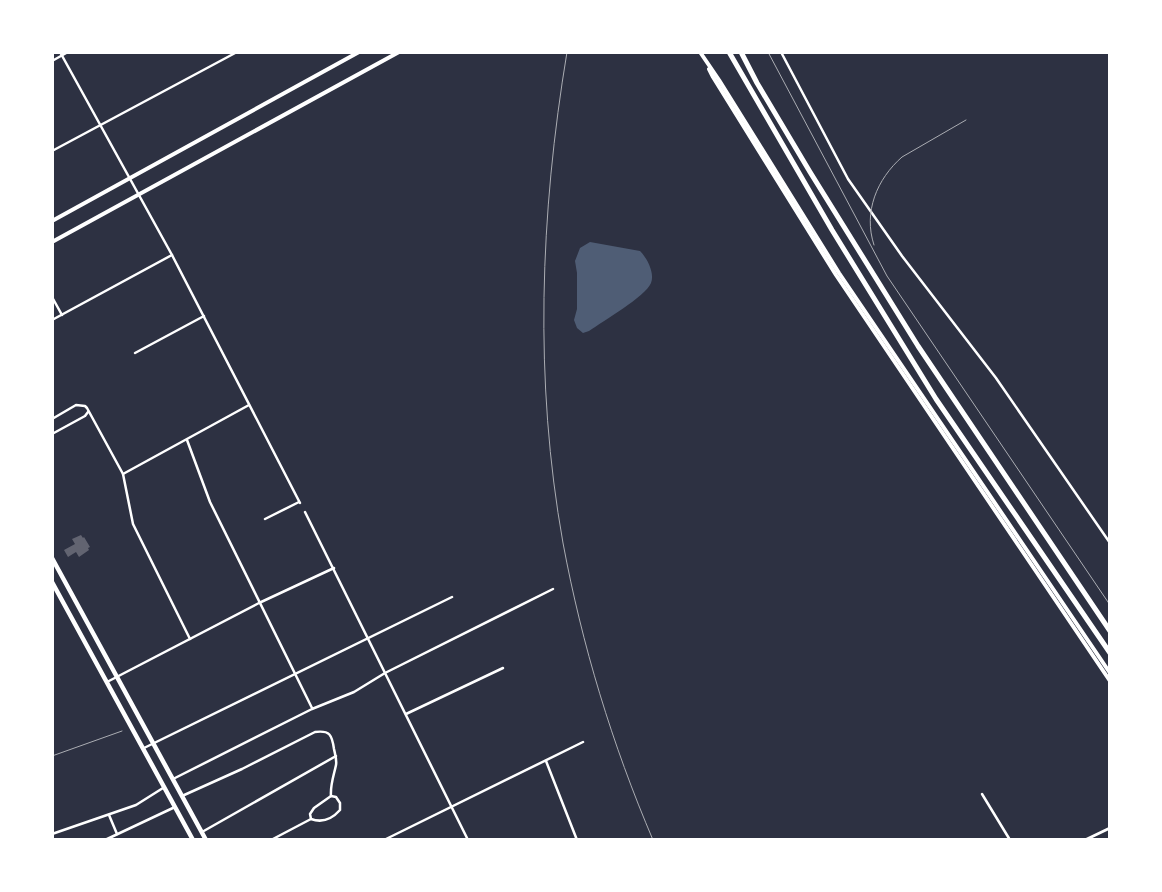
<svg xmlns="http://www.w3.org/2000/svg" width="1162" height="892" viewBox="0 0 1162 892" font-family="'Fira Sans',sans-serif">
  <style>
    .water { fill: #4f5d75 }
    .building { fill: #626471 }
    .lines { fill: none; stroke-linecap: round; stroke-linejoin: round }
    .minor { stroke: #fff; stroke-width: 2.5 }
    .tertiary { stroke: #fff; stroke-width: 3 }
    .secondary { stroke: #fff; stroke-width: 4 }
    .primary { stroke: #fff; stroke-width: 4.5 }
    .motorway { stroke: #fff; stroke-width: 5 }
    .rail { stroke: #abadb3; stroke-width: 1 }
  </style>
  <rect width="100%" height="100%" fill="#2d3142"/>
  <path class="water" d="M 590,242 L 640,251 C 647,258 655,273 651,283 C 645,297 603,321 589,331 L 583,333 L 577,328 L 574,320 L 577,309 L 577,273 L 575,261 L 580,248 Z"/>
  <path class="building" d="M 81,535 L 83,538 L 84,537 L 90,547 L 88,548 L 89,550 L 79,557 L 76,552 L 68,557 L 64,550 L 75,544 L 72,539 Z"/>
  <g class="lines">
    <g class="minor">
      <path d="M 60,52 L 172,255 L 300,503"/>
      <path d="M 781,52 L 848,179 L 902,256 L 996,378 L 1110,543"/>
      <path d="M 52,61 L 68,52"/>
      <path d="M 52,151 L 237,52"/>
      <path d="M 52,297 L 62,315"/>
      <path d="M 52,320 L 172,255"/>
      <path d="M 135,353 L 204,316"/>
      <path d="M 52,419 L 76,405 L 85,406 L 87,408 L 123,474 L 133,524 L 190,639"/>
      <path d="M 52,434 L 85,416 L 88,412"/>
      <path d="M 187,440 L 210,502 L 312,708"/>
      <path d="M 123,474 L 249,405"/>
      <path d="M 305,512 L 468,840"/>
      <path d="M 265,519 L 299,502"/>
      <path d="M 107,682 L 259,603 L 334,568"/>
      <path d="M 406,714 L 503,668"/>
      <path d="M 144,748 L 452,597"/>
      <path d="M 546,761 L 577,840"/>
      <path d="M 173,779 L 312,709 L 354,692 L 385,673 L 553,589"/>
      <path d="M 982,794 L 1010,840"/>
      <path d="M 182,796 L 242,769 L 315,732 C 330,730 332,735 334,749 C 335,754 337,760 336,765 C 334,775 330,785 331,796"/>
      <path d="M 331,796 L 336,797 L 340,803 L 340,810 C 332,819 322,823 311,819 L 310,814 L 314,808 Z"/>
      <path d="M 109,815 L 117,834"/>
      <path d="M 202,832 L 336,756"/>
      <path d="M 52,834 L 136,805 L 163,788"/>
      <path d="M 105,840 L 175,807"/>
      <path d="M 271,840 L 311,819"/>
      <path d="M 384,840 L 583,742"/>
    </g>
    <path class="tertiary" d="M 1085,840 L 1110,828"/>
    <g class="secondary">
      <path d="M 700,52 L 719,80 L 839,273 L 1110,673"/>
      <path d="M 709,69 L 713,77 L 836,275 L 1110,681"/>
      <path d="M 52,221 L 359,52"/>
      <path d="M 52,242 L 399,52"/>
    </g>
    <g class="primary">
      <path d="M 52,558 L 206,840"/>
      <path d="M 52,582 L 193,840"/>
    </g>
    <g class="motorway">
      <path d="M 729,52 L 832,230 L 936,399 L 1110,653"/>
      <path d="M 741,52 L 757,83 L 810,172 L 918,346 L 1110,631"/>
    </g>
    <g class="rail">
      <path d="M 567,52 C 540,214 534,381 563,543 C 582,645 612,744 653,840"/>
      <path d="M 768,52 L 887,276 L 1110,605"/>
      <path d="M 874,245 C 863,212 877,179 902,157 L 966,120"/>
      <path d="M 52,756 L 122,731"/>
    </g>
  </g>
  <rect width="1162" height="892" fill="none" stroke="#ffffff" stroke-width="108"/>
</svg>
